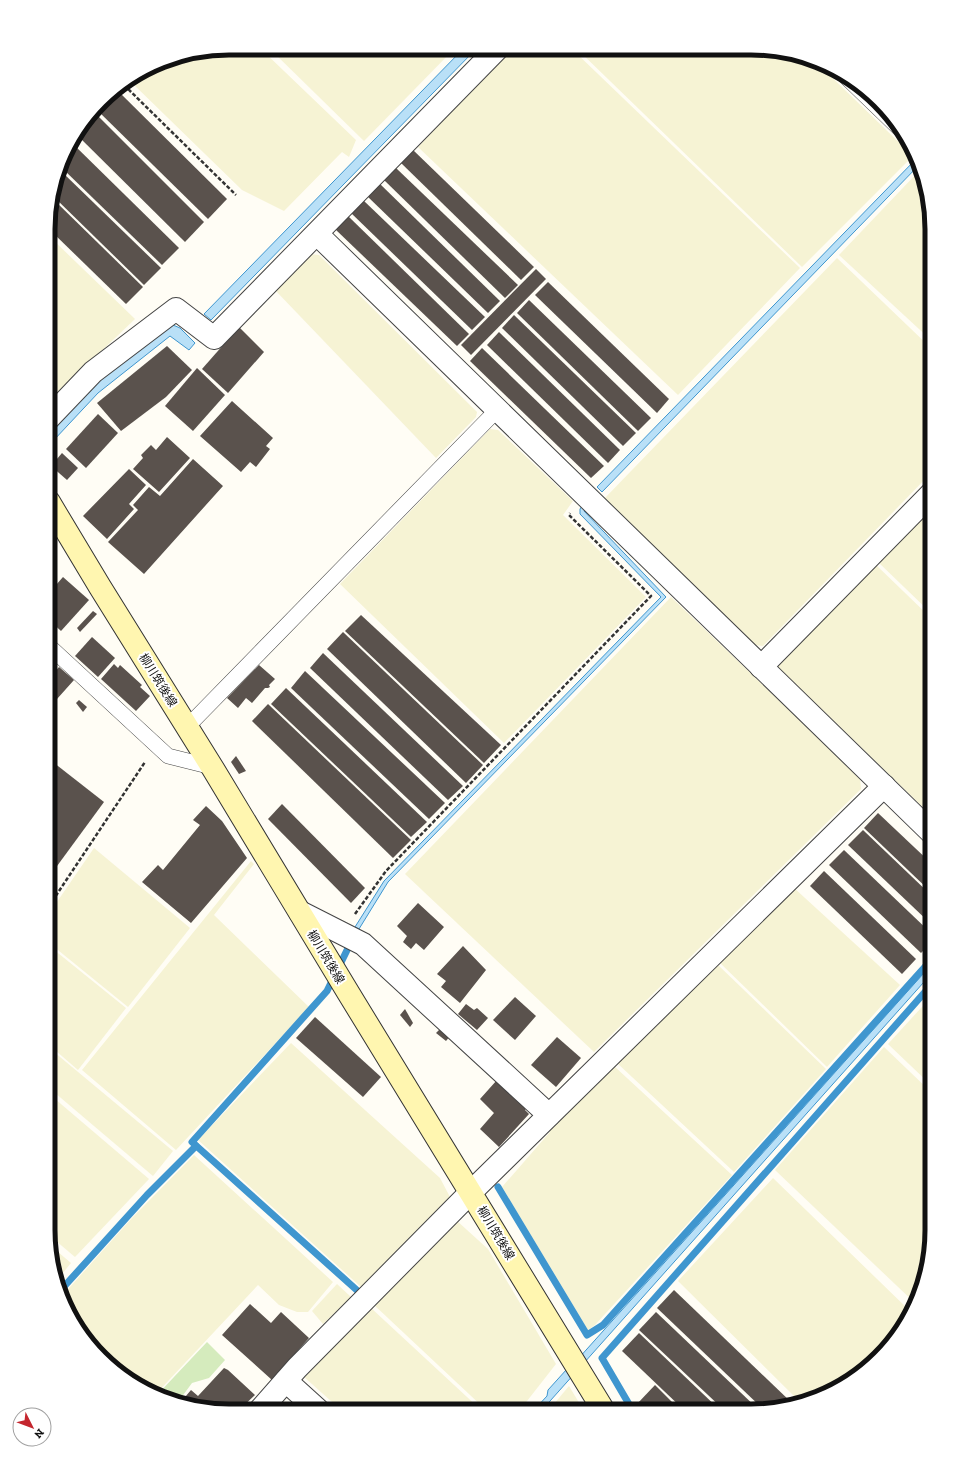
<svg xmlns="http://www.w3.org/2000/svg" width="980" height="1459" viewBox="0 0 980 1459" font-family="'Zilla Slab','Noto Sans JP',serif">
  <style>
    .farmland { fill: #f6f3d4 }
    .green { fill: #d5ebbd }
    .water { fill: #b9e0f7; stroke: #3f96cf }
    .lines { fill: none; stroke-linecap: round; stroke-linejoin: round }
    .stream { stroke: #3f96cf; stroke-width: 7 }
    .building { fill: #5a524d }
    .lane-casing { stroke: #444; stroke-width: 16 }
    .street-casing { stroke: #444; stroke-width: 24 }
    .secondary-casing { stroke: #333; stroke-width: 24 }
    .path { stroke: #333; stroke-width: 2.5; stroke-dasharray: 4 2; stroke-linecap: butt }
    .lane { stroke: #fff; stroke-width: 15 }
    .street { stroke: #fff; stroke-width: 22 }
    .secondary { stroke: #fff6b0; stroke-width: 22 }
    .labels { text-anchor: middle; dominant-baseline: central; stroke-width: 4; stroke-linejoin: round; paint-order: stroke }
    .street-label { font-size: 12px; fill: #111; stroke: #fff }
    .rim { fill: none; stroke: #111; stroke-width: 5 }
  </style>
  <rect width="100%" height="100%" fill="#fffdf5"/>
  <g class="farmland">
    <path d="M 229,48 L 260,48 L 356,140 L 349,157 L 342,152 L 284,211 L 242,190 L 130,81 L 171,58 Z"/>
    <path d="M 269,48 L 454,49 L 364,141 Z"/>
    <path d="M 511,49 L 572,49 L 800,268 L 678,395 L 418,147 Z"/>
    <path d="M 577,49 L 775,50 L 814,60 L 913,156 L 802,267 Z"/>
    <path d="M 920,170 L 932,229 L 932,341 L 839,255 Z"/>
    <path d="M 50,237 L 135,319 L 49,401 Z"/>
    <path d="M 310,254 L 319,255 L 477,412 L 476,417 L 436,458 L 275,290 Z"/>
    <path d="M 837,258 L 932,349 L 932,472 L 763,646 L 754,645 L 603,500 Z"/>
    <path d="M 490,429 L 498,430 L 573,501 L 563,515 L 646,597 L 504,743 L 340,584 Z"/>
    <path d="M 932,501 L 932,614 L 876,560 Z"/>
    <path d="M 874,563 L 932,619 L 932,816 L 777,666 Z"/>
    <path d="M 671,597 L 860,778 L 861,789 L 594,1052 L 405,874 Z"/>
    <path d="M 94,848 L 190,928 L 128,1007 L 48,942 L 48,915 Z"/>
    <path d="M 251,861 L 254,864 L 214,915 L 309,1007 L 176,1150 L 82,1070 Z"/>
    <path d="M 793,887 L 900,985 L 827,1067 L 718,961 Z"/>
    <path d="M 48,945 L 126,1008 L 78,1070 L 48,1044 Z"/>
    <path d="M 716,963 L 826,1069 L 734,1172 L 617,1063 Z"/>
    <path d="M 932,996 L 932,1086 L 888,1044 Z"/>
    <path d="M 291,1043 L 440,1178 L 450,1197 L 361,1287 L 198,1140 Z"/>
    <path d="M 48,1047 L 173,1151 L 153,1176 L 48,1087 Z"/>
    <path d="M 884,1047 L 932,1093 L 932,1242 L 918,1299 L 916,1304 L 775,1170 Z"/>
    <path d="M 614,1066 L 732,1175 L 595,1325 L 588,1330 L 502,1187 L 550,1132 L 548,1127 Z"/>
    <path d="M 48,1093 L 149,1179 L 75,1257 L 49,1235 L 48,1230 Z"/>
    <path d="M 194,1155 L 333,1282 L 308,1312 L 297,1312 L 279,1305 L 258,1285 L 155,1395 L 119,1374 L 86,1340 L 61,1297 L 132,1218 Z"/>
    <path d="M 773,1178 L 911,1312 L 901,1328 L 899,1327 L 854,1378 L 820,1397 L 799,1401 L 678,1281 Z"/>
    <path d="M 456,1220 L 488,1249 L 556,1364 L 520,1410 L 486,1410 L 373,1304 Z"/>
    <path d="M 51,1246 L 71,1263 L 58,1279 Z"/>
    <path d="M 337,1284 L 351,1297 L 323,1324 L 312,1311 Z"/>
    <path d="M 371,1308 L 481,1410 L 341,1410 L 303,1376 Z"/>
    <path d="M 569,1386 L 584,1411 L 549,1410 Z"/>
  </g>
  <path class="green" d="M 207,1342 L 225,1360 L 209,1378 L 192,1383 L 178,1402 L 160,1397 L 157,1395 Z"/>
  <g class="water">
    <path d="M 463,49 L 476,49 L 211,320 L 204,314 Z"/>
    <path d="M 917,158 L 919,165 L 602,492 L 597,487 Z"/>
    <path d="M 173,325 L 180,328 L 195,343 L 189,350 L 170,336 L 98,393 L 53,441 L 49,449 L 49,435 L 95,384 Z"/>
    <path d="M 582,506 L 586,508 L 584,511 L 666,597 L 388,882 L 359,929 L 355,927 L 384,881 L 661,597 L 580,514 L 580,509 Z"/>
    <path d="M 932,964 L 932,973 L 542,1410 L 534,1410 L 547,1396 L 548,1390 L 576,1359 L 578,1359 Z"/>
  </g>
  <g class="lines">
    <g class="stream">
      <path d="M 352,940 L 327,991 L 192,1142 L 360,1293"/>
      <path d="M 498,1187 L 587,1335 L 603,1325 L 932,959"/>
      <path d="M 60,1291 L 147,1195 L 196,1146"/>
      <path d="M 633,1411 L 602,1358 L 932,984"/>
    </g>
  </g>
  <g class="building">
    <path d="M 116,89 L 227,199 L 208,219 L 96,109 L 110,93 Z"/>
    <path d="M 94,112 L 204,222 L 185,242 L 76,134 Z"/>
    <path d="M 71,142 L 179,248 L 162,265 L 62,168 Z"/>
    <path d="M 412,149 L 534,267 L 521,280 L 400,162 Z"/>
    <path d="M 396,168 L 518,285 L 505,298 L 384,180 Z"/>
    <path d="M 61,171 L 161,268 L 144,285 L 53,196 Z"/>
    <path d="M 379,183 L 500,301 L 488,313 L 367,196 Z"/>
    <path d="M 52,198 L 143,287 L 126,304 L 50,230 L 50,205 Z"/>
    <path d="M 363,200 L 485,317 L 472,330 L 351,213 Z"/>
    <path d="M 348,216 L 469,334 L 457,346 L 335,229 Z"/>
    <path d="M 536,269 L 546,279 L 471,355 L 461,345 Z"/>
    <path d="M 548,282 L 669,399 L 657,413 L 535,295 Z"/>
    <path d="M 529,300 L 651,418 L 638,431 L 517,313 Z"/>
    <path d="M 514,315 L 636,433 L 623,446 L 502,328 Z"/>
    <path d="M 239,327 L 264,352 L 228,393 L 202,369 Z"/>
    <path d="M 499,332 L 620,450 L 608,463 L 487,345 Z"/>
    <path d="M 167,346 L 192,370 L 166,397 L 121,431 L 97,403 Z"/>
    <path d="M 482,348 L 604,466 L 591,478 L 470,361 Z"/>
    <path d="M 197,368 L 225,395 L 193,431 L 165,406 Z"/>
    <path d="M 232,401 L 273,438 L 266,446 L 270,449 L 256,467 L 250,462 L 241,472 L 200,436 Z"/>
    <path d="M 98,414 L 118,433 L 86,468 L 66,449 Z"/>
    <path d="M 167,437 L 190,458 L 159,492 L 133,469 L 143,458 L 141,455 L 151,445 L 156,450 Z"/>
    <path d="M 62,453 L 78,468 L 67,480 L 51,466 Z"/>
    <path d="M 193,459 L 223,486 L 144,574 L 108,542 L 138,510 L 133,505 L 149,487 L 160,496 Z"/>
    <path d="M 129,469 L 146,485 L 129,504 L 134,509 L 107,539 L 83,516 Z"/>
    <path d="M 63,577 L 89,600 L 61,631 L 49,620 L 49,593 Z"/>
    <path d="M 93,611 L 97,614 L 80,632 L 77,628 Z"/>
    <path d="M 361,615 L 501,745 L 484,763 L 345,631 Z"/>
    <path d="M 343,632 L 483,765 L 466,783 L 327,649 Z"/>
    <path d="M 92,637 L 115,658 L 98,677 L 75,656 Z"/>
    <path d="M 323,653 L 463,786 L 448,800 L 310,668 Z"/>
    <path d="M 114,664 L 118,668 L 120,665 L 142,685 L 140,687 L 150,696 L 136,711 L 101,679 Z"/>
    <path d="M 259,665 L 275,679 L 269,685 L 270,687 L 268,688 L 265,688 L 252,703 L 246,698 L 238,708 L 227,698 Z"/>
    <path d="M 59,667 L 74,680 L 57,699 L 55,697 L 49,703 L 49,679 Z"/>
    <path d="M 305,671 L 445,803 L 429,819 L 291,688 Z"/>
    <path d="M 286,688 L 427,822 L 411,837 L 271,704 Z"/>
    <path d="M 79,700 L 87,707 L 83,712 L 76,703 Z"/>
    <path d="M 268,704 L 411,840 L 393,858 L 252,721 Z"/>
    <path d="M 236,756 L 246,771 L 239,774 L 231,762 Z"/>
    <path d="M 49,759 L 104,802 L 49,877 Z"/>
    <path d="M 282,804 L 365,888 L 351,903 L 268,819 Z"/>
    <path d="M 206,806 L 222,821 L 247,858 L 191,923 L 142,882 L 158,865 L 163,870 L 200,825 L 193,820 Z"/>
    <path d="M 878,813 L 932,864 L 932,893 L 864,828 Z"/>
    <path d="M 863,830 L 932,896 L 932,925 L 848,845 Z"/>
    <path d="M 844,850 L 932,934 L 932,942 L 921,953 L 829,865 Z"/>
    <path d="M 824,871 L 916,959 L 902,974 L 810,886 Z"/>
    <path d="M 418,903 L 444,927 L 424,950 L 416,943 L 411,949 L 403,942 L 407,936 L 397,926 Z"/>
    <path d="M 463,946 L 486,970 L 460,1003 L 441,987 L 446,981 L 437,974 Z"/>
    <path d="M 515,997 L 536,1016 L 515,1040 L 493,1020 Z"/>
    <path d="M 466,1004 L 474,1010 L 477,1008 L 488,1018 L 477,1030 L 458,1014 Z"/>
    <path d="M 405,1009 L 413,1023 L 410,1027 L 400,1015 Z"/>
    <path d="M 315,1017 L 381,1077 L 363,1097 L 296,1038 Z"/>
    <path d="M 441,1028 L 450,1036 L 446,1041 L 436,1033 Z"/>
    <path d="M 557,1037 L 581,1058 L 556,1087 L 531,1065 Z"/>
    <path d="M 497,1080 L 527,1107 L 525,1110 L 529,1114 L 499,1147 L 480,1129 L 494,1113 L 480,1099 Z"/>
    <path d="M 674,1290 L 792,1403 L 763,1409 L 657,1308 Z"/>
    <path d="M 250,1304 L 271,1323 L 281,1312 L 309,1338 L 272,1380 L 222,1335 Z"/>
    <path d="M 656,1312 L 759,1410 L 751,1411 L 725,1411 L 639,1330 Z"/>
    <path d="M 639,1333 L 721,1411 L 685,1411 L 622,1351 Z"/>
    <path d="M 224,1368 L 228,1370 L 255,1395 L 239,1410 L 206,1409 L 180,1403 L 191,1390 L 198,1396 Z"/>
    <path d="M 655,1385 L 681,1411 L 644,1411 L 637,1404 Z"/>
  </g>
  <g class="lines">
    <defs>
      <g id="lane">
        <path d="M 845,76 L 902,131"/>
        <path d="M 49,646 L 168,756 L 212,767"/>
        <path d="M 187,727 L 497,410"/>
      </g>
      <g id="street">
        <path d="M 317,234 L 932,833"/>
        <path d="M 49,418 L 93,372 L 176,309 L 214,338 L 497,49"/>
        <path d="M 761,667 L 932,493"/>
        <path d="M 300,912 L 363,944 L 549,1115"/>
        <path d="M 286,1381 L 318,1410"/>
        <path d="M 260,1410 L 297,1368 L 471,1192 L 884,786"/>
      </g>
      <path id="secondary" d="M 49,502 L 100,587 L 212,767 L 349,994 L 604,1411"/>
    </defs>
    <use href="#lane" class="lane-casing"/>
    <use href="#street" class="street-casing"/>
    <use href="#secondary" class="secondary-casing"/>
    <g class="path">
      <path d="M 124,85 L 236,195"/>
      <path d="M 49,906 L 145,762"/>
      <path d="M 355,914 L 386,871 L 651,596 L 569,515 L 570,513"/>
    </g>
    <use href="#lane" class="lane"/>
    <use href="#street" class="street"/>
    <use href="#secondary" class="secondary"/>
  </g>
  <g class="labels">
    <g class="street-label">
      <text transform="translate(158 680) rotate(58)">柳川筑後線</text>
      <text transform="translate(326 957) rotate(59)">柳川筑後線</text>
      <text transform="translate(496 1233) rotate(59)">柳川筑後線</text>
    </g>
  </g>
  <path d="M0 0H980V1459H0ZM229 55H751A174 174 0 0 1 925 229V1230A174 174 0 0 1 751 1404H229A174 174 0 0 1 55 1230V229A174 174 0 0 1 229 55Z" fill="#fff" fill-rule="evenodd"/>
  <path class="rim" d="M229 55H751A174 174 0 0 1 925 229V1230A174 174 0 0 1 751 1404H229A174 174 0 0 1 55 1230V229A174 174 0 0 1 229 55Z"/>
  <g transform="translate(32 1427) rotate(132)"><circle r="19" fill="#ffffff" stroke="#a0a0a0"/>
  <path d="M0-3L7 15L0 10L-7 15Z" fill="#c4262e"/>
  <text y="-6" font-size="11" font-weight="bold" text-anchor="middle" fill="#111111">N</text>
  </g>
</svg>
